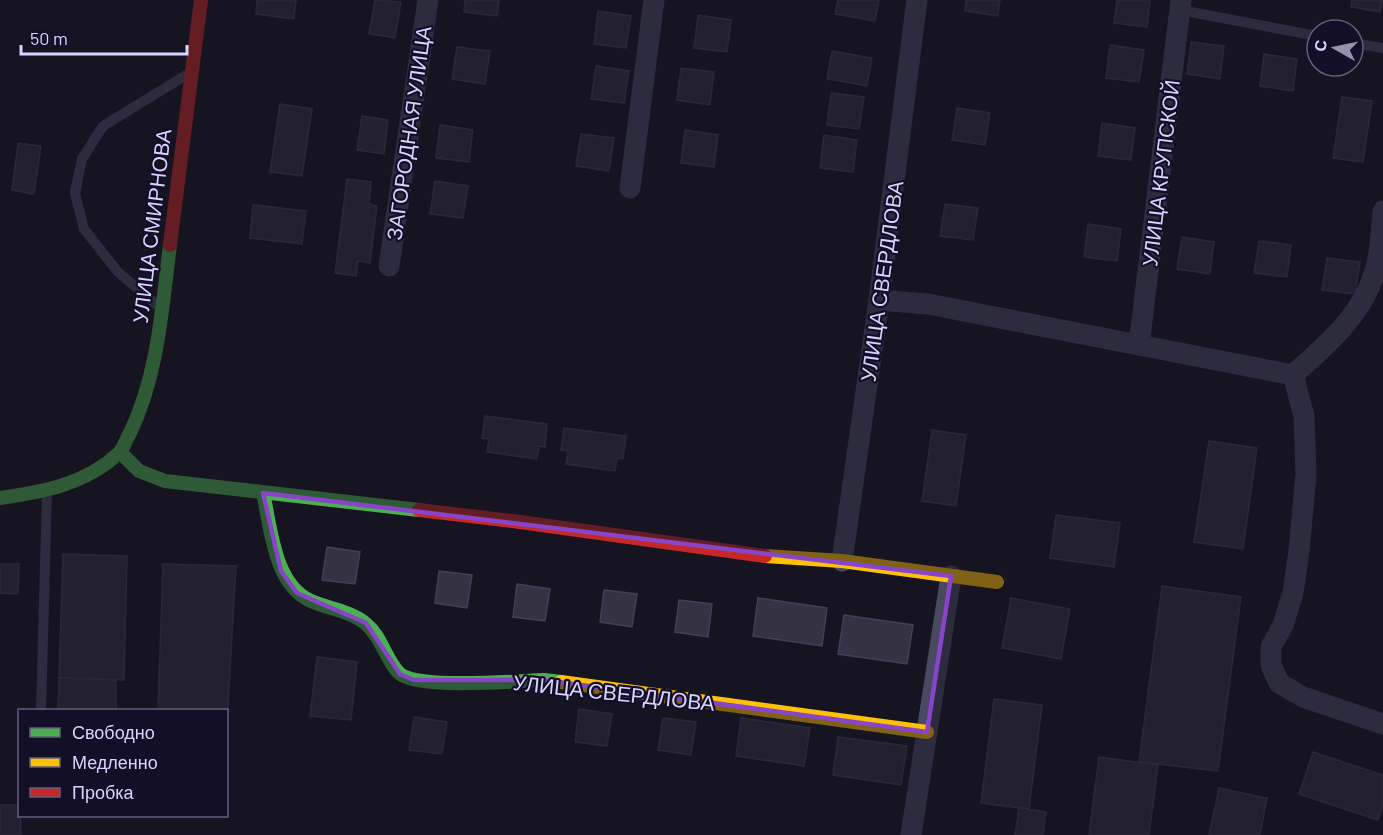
<svg xmlns="http://www.w3.org/2000/svg" width="1383" height="835" viewBox="0 0 1383 835" font-family="Barlow,sans-serif">
  <style>
    .building { fill: #343243; stroke: #433f54; stroke-width: 1.5 }
    .lines { fill: none; stroke-linecap: round; stroke-linejoin: round }
    .lane { stroke: #4a4962; stroke-width: 10 }
    .street { stroke: #4a4962; stroke-width: 21 }
    .fast { stroke: #4caf50; stroke-width: 14 }
    .slow { stroke: #ffc107; stroke-width: 14 }
    .jam { stroke: #c62828; stroke-width: 14 }
    .marked { fill: none; stroke: #8945c9; stroke-width: 4.5; stroke-linejoin: round }
    .labels { text-anchor: middle; dominant-baseline: central; stroke-width: 4.5; stroke-linejoin: round; paint-order: stroke }
    .street-label { font-size: 21px; fill: #d9d4ff; stroke: #130f26 }
  </style>
  <rect width="100%" height="100%" fill="#161421"/>
  <g class="building">
    <path d="M 257,0 L 296,0 L 294,19 L 256,14 Z"/>
    <path d="M 375,0 L 401,2 L 395,38 L 369,34 Z"/>
    <path d="M 465,0 L 499,0 L 497,16 L 464,12 Z"/>
    <path d="M 838,0 L 879,0 L 875,21 L 835,14 Z"/>
    <path d="M 966,0 L 1000,0 L 998,16 L 965,11 Z"/>
    <path d="M 1117,0 L 1150,0 L 1147,27 L 1114,23 Z"/>
    <path d="M 1352,0 L 1382,0 L 1380,12 L 1351,7 Z"/>
    <path d="M 598,11 L 631,16 L 626,48 L 594,44 Z"/>
    <path d="M 698,15 L 731,20 L 727,52 L 694,48 Z"/>
    <path d="M 1191,42 L 1224,46 L 1220,79 L 1187,74 Z"/>
    <path d="M 1110,45 L 1144,50 L 1139,82 L 1106,78 Z"/>
    <path d="M 457,47 L 490,51 L 485,84 L 452,79 Z"/>
    <path d="M 832,51 L 872,58 L 867,86 L 827,79 Z"/>
    <path d="M 1264,54 L 1297,59 L 1293,91 L 1260,86 Z"/>
    <path d="M 596,66 L 629,71 L 624,103 L 591,99 Z"/>
    <path d="M 681,68 L 714,72 L 710,105 L 677,100 Z"/>
    <path d="M 831,93 L 864,97 L 859,129 L 827,125 Z"/>
    <path d="M 1342,97 L 1372,101 L 1363,162 L 1333,158 Z"/>
    <path d="M 280,104 L 312,109 L 302,176 L 270,172 Z"/>
    <path d="M 957,108 L 990,113 L 985,145 L 952,140 Z"/>
    <path d="M 362,116 L 388,120 L 384,154 L 357,150 Z"/>
    <path d="M 1102,123 L 1135,128 L 1131,160 L 1098,156 Z"/>
    <path d="M 440,125 L 473,130 L 469,162 L 436,158 Z"/>
    <path d="M 685,130 L 718,135 L 714,167 L 681,163 Z"/>
    <path d="M 581,134 L 614,138 L 609,171 L 576,166 Z"/>
    <path d="M 824,135 L 857,140 L 853,172 L 820,168 Z"/>
    <path d="M 18,143 L 41,146 L 34,194 L 12,190 Z"/>
    <path d="M 347,179 L 371,182 L 369,204 L 377,206 L 370,263 L 358,261 L 356,276 L 335,273 Z"/>
    <path d="M 435,181 L 468,186 L 463,218 L 430,214 Z"/>
    <path d="M 945,204 L 978,208 L 973,240 L 940,236 Z"/>
    <path d="M 253,205 L 306,211 L 302,244 L 250,238 Z"/>
    <path d="M 1088,224 L 1121,229 L 1117,261 L 1084,257 Z"/>
    <path d="M 1182,237 L 1214,242 L 1210,274 L 1177,269 Z"/>
    <path d="M 1259,241 L 1291,245 L 1287,277 L 1254,273 Z"/>
    <path d="M 1327,258 L 1360,262 L 1355,294 L 1322,290 Z"/>
    <path d="M 485,416 L 547,424 L 545,447 L 539,446 L 537,459 L 487,452 L 489,439 L 482,438 Z"/>
    <path d="M 564,428 L 626,436 L 623,459 L 617,458 L 615,471 L 566,464 L 568,451 L 561,450 Z"/>
    <path d="M 932,430 L 966,435 L 956,506 L 922,501 Z"/>
    <path d="M 1209,441 L 1257,448 L 1243,549 L 1194,542 Z"/>
    <path d="M 1056,515 L 1120,523 L 1114,567 L 1050,558 Z"/>
    <path d="M 327,547 L 360,552 L 355,584 L 322,580 Z"/>
    <path d="M 63,554 L 127,556 L 124,680 L 59,678 Z"/>
    <path d="M 0,564 L 19,564 L 18,594 L 0,593 Z"/>
    <path d="M 163,564 L 236,566 L 226,739 L 226,710 L 158,710 Z"/>
    <path d="M 439,571 L 472,575 L 467,608 L 435,603 Z"/>
    <path d="M 517,584 L 550,589 L 545,621 L 513,617 Z"/>
    <path d="M 1162,586 L 1241,597 L 1218,771 L 1139,762 Z"/>
    <path d="M 604,590 L 637,594 L 632,627 L 600,622 Z"/>
    <path d="M 758,598 L 827,608 L 822,646 L 753,636 Z"/>
    <path d="M 1011,598 L 1070,609 L 1061,659 L 1002,648 Z"/>
    <path d="M 679,600 L 712,604 L 708,637 L 675,632 Z"/>
    <path d="M 844,615 L 913,625 L 907,664 L 838,654 Z"/>
    <path d="M 317,657 L 357,662 L 351,720 L 310,716 Z"/>
    <path d="M 59,678 L 116,680 L 116,710 L 58,710 Z"/>
    <path d="M 994,699 L 1042,705 L 1029,809 L 981,803 Z"/>
    <path d="M 579,709 L 612,714 L 607,746 L 575,742 Z"/>
    <path d="M 414,717 L 447,722 L 442,754 L 409,750 Z"/>
    <path d="M 663,718 L 696,722 L 691,755 L 658,750 Z"/>
    <path d="M 741,718 L 810,728 L 804,766 L 736,756 Z"/>
    <path d="M 838,737 L 907,746 L 901,785 L 833,775 Z"/>
    <path d="M 1313,752 L 1383,775 L 1383,804 L 1378,820 L 1299,794 Z"/>
    <path d="M 1099,757 L 1158,765 L 1149,835 L 1089,835 Z"/>
    <path d="M 1219,788 L 1267,798 L 1260,835 L 1209,835 Z"/>
    <path d="M 0,805 L 20,805 L 21,835 L 0,835 Z"/>
    <path d="M 1019,808 L 1046,812 L 1043,835 L 1015,835 Z"/>
  </g>
  <g class="lines">
    <g class="lane">
      <path d="M 1180,10 L 1317,36"/>
      <path d="M 1353,43 L 1383,48"/>
      <path d="M 159,307 L 118,272 L 84,229 L 75,193 L 82,159 L 103,126 L 188,74"/>
      <path d="M 41,710 L 47,492"/>
    </g>
    <g class="street">
      <path d="M 630,188 L 654,0"/>
      <path d="M 1383,211 C 1381,230 1381,252 1375,271 C 1363,315 1326,345 1293,375 L 1304,416 L 1306,474 L 1299,551 L 1293,593 L 1283,625 L 1271,647 L 1271,665 L 1279,683 L 1303,697 L 1383,724"/>
      <path d="M 389,266 L 428,0"/>
      <path d="M 879,300 L 928,304 L 1293,375"/>
      <path d="M 1139,345 L 1181,0"/>
      <path d="M 842,561 L 879,300 L 917,0"/>
      <path d="M 911,835 L 951,576"/>
    </g>
    <g class="fast">
      <path d="M 120,452 L 139,471 L 165,481 L 419,510"/>
      <path d="M 263,493 C 271,528 274,585 311,601 C 329,609 351,611 366,624 C 382,637 385,659 399,673 C 417,690 517,681 544,680 L 561,682"/>
      <path d="M 0,498 C 43,492 86,484 119,453 C 124,448 126,439 130,433 C 158,375 162,308 170,245"/>
    </g>
    <g class="slow">
      <path d="M 765,556 L 842,561 L 997,582"/>
      <path d="M 561,682 L 927,732"/>
    </g>
    <g class="jam">
      <path d="M 170,245 L 201,0"/>
      <path d="M 419,510 L 520,522 L 765,556"/>
    </g>
  </g>
  <path d="M0 0H1383V835H0ZM 263,493 L 951,576 L 927,732 L 544,680 L 414,680 L 400,674 L 366,623 L 297,593 L 281,571 Z" fill="#161421" fill-opacity=".55" fill-rule="evenodd"/>
  <path class="marked" d="M 263,493 L 951,576 L 927,732 L 544,680 L 414,680 L 400,674 L 366,623 L 297,593 L 281,571 Z"/>
  <g class="labels">
    <g class="street-label">
      <text transform="translate(408 133) rotate(-82)">ЗАГОРОДНАЯ УЛИЦА</text>
      <text transform="translate(1160 173) rotate(-83)">УЛИЦА КРУПСКОЙ</text>
      <text transform="translate(151 226) rotate(-83)">УЛИЦА СМИРНОВА</text>
      <text transform="translate(881 281) rotate(-82)">УЛИЦА СВЕРДЛОВА</text>
      <text transform="translate(614 692) rotate(6)">УЛИЦА СВЕРДЛОВА</text>
    </g>
  </g>
  <rect x="18" y="709" width="210" height="108" fill="#130f26" stroke="#625e7d" stroke-width="1.5"/>
  <rect x="30" y="728" width="30" height="9" fill="#4caf50" stroke="#625e7d" stroke-width="1.5"/>
  <text x="72" y="739" font-size="18" fill="#d9d4ff">Свободно</text>
  <rect x="30" y="758" width="30" height="9" fill="#ffc107" stroke="#625e7d" stroke-width="1.5"/>
  <text x="72" y="769" font-size="18" fill="#d9d4ff">Медленно</text>
  <rect x="30" y="788" width="30" height="9" fill="#c62828" stroke="#625e7d" stroke-width="1.5"/>
  <text x="72" y="799" font-size="18" fill="#d9d4ff">Пробка</text>
  <g transform="translate(1335 48) rotate(279)"><circle r="28" fill="#130f26" stroke="#625e7d" stroke-width="1.5"/>
  <path d="M0-4.5L10 22L0 15L-10 22Z" fill="#9591b1"/>
  <text y="-9" font-size="16" font-weight="bold" text-anchor="middle" fill="#d9d4ff">С</text>
  </g>
  <path d="M21 45v9h166v-9" fill="none" stroke="#d9d4ff" stroke-width="3"/>
  <text x="30" y="45" font-size="18" fill="#d9d4ff" stroke="#130f26" stroke-width="4.5" paint-order="stroke">50 m</text>
</svg>
